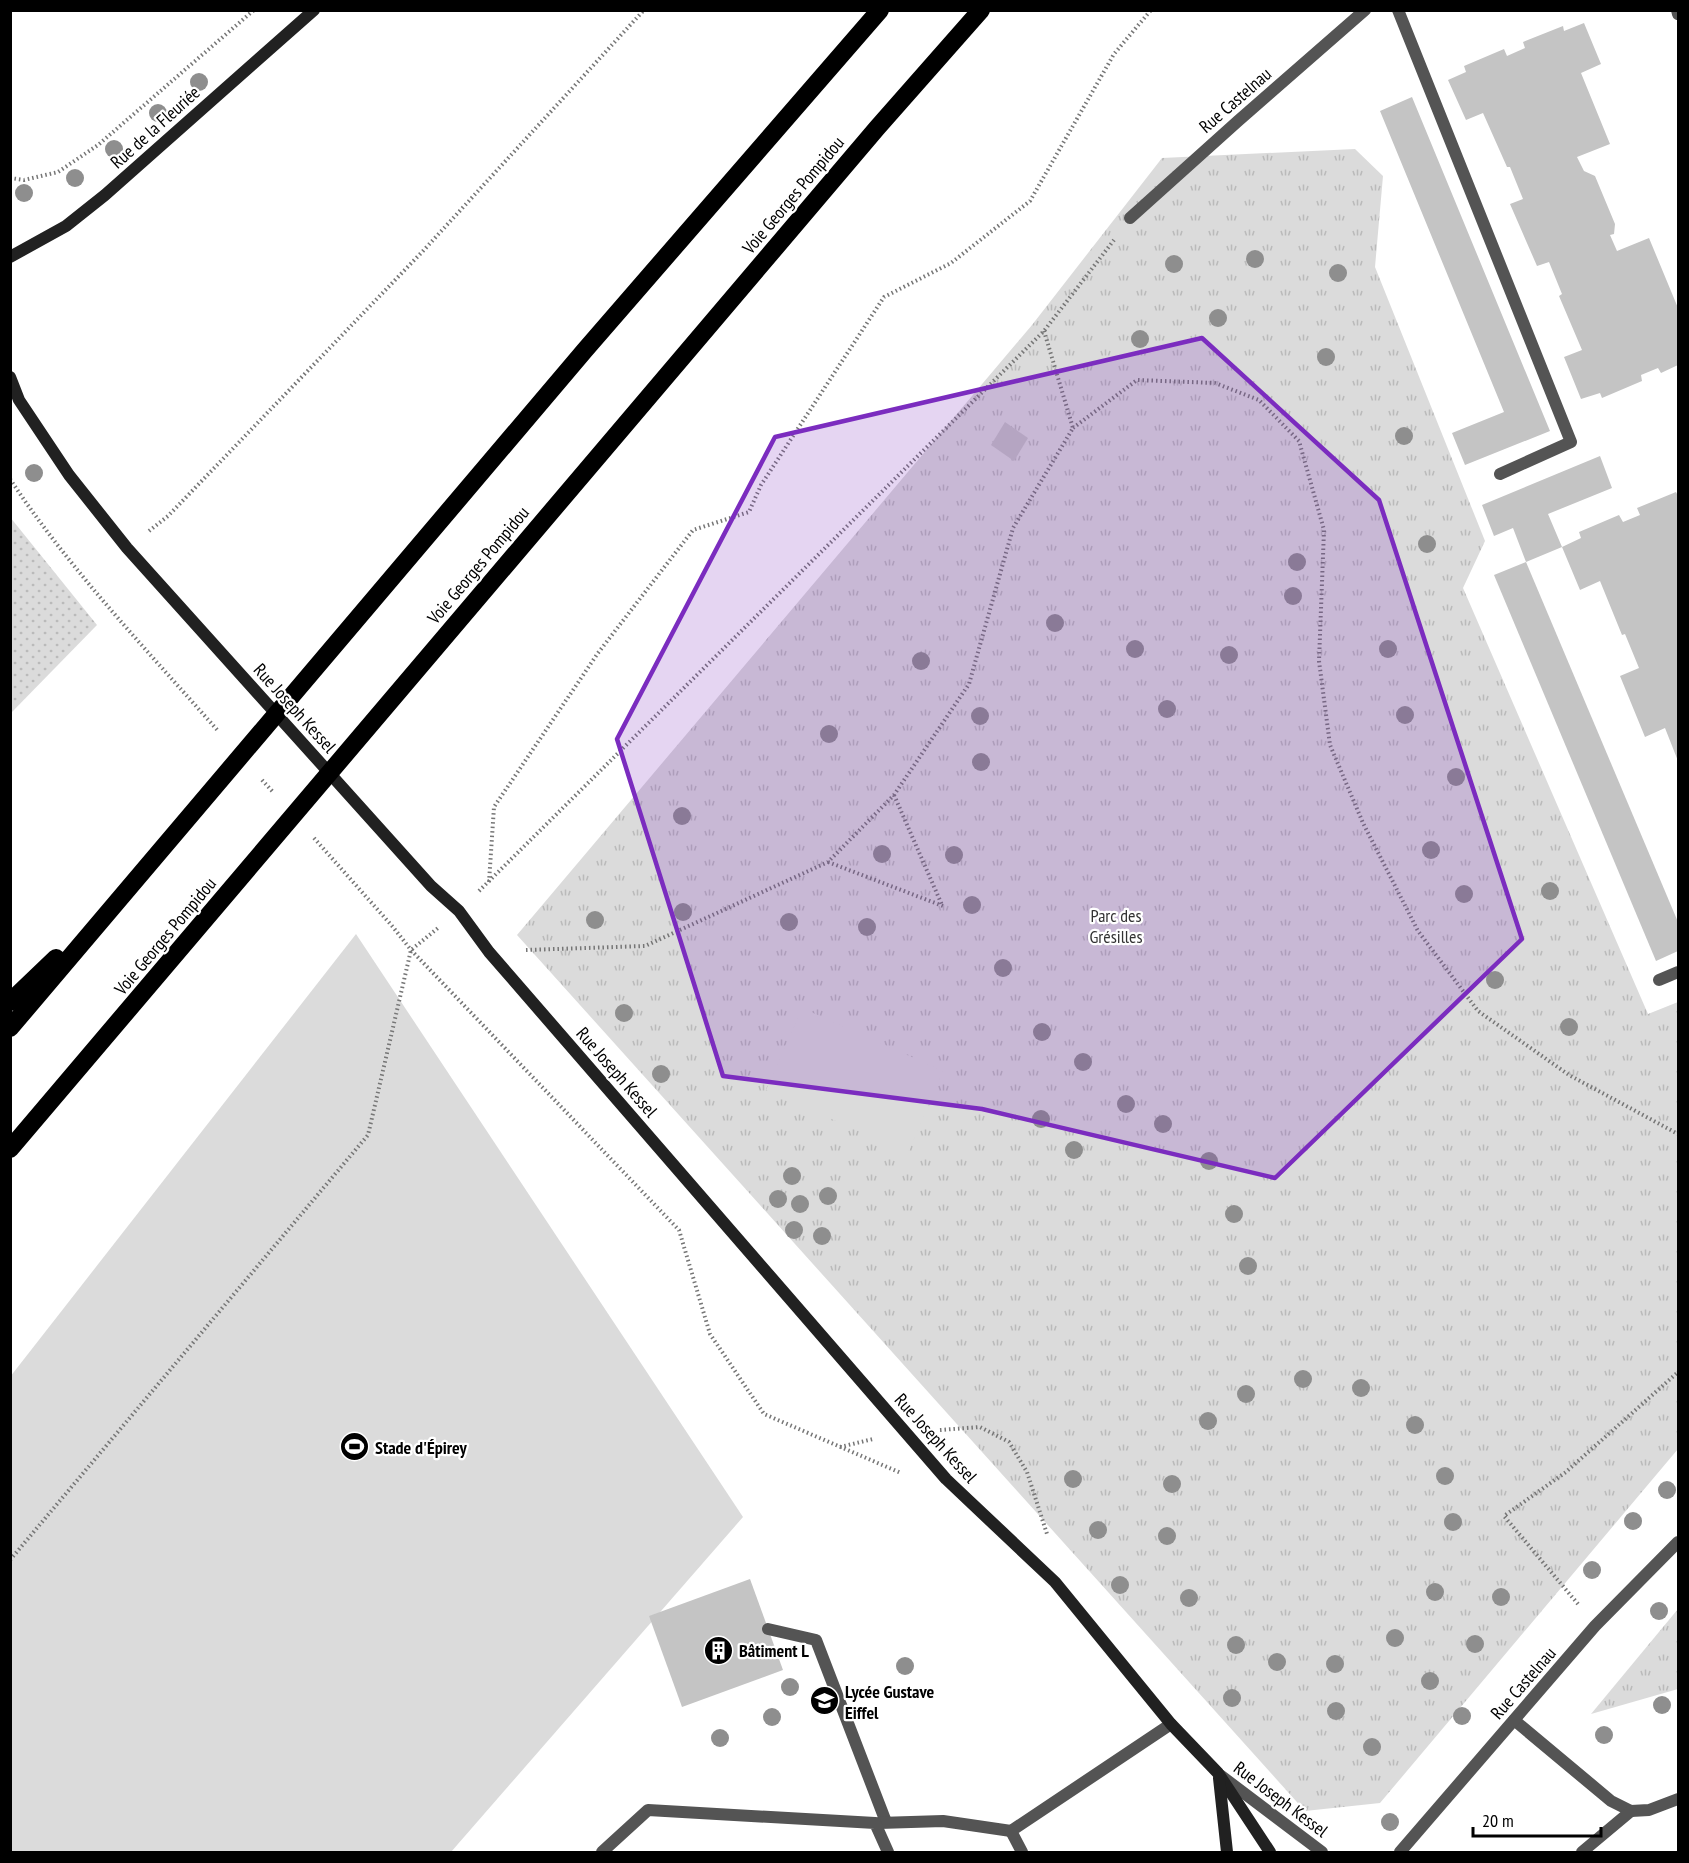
<svg xmlns="http://www.w3.org/2000/svg" width="1689" height="1863" viewBox="0 0 1689 1863" font-family="'PT Sans Narrow',sans-serif">
  <style>
    .grass { fill: url(#grass-tufts) }
    .garden { fill: url(#garden-dots) }
    .pitch { fill: #dbdbdb }
    .building { fill: #c4c4c4 }
    .lines { fill: none; stroke-linecap: round; stroke-linejoin: round }
    .path { stroke: #767676; stroke-width: 4; stroke-dasharray: 1.5 3; stroke-linecap: butt }
    .lane { stroke: #545454; stroke-width: 12 }
    .street { stroke: #545454; stroke-width: 12 }
    .secondary { stroke: #212121; stroke-width: 12 }
    .highway { stroke: #000; stroke-width: 18 }
    .tree { fill: #8e8e8e }
    .marked { fill: #7b2cbf; fill-opacity: 0.2; stroke: #7b2cbf; stroke-width: 4.5; stroke-linejoin: round }
    .labels { text-anchor: middle; dominant-baseline: central; stroke-width: 4.5; stroke-linejoin: round; paint-order: stroke }
    .street-label { font-size: 18px; fill: #000; stroke: #fff }
    .park-label { font-size: 18px; fill: #323232; stroke: #fff }
    .poi-label { font-size: 18px; font-weight: bold; fill: #000; stroke: #fff; text-anchor: start }
  </style>
  <defs>
    <pattern id="grass-tufts" width="24" height="20" patternUnits="userSpaceOnUse" patternTransform="scale(1.5)"><rect width="24" height="20" fill="#dbdbdb"/><path d="M3 7l-1-3M5 7V3M7 7l1-3M15 17l-1-3M17 17v-4M19 17l1-3" fill="none" stroke="#bababa"/></pattern>
    <pattern id="garden-dots" width="8" height="8" patternUnits="userSpaceOnUse" patternTransform="scale(1.5)"><rect width="8" height="8" fill="#dbdbdb"/><path d="M2 2h.1M6 6h.1" fill="none" stroke="#bababa" stroke-width="1.8" stroke-linecap="round"/></pattern>
  </defs>
  <rect width="100%" height="100%" fill="#fff"/>
  <g class="grass">
    <path d="M 1355,149 L 1383,176 L 1375,267 L 1485,541 L 1463,588 L 1648,1014 L 1678,1002 L 1678,1449 L 1380,1803 L 1305,1811 L 517,935 L 1032,325 L 1162,158 Z"/>
    <path d="M 1678,1609 L 1678,1689 L 1591,1714 Z"/>
  </g>
  <path class="garden" d="M 10,517 L 97,625 L 11,713 L 10,713 Z"/>
  <g class="pitch">
    <path d="M 356,934 L 743,1517 L 451,1852 L 11,1852 L 10,1377 Z"/>
    <path d="M 802,1008 L 943,1071 L 908,1153 L 766,1090 Z"/>
  </g>
  <g class="building">
    <path d="M 1584,23 L 1601,64 L 1581,73 L 1610,144 L 1577,157 L 1584,171 L 1595,176 L 1615,224 L 1614,234 L 1610,235 L 1617,251 L 1649,238 L 1678,308 L 1678,365 L 1661,373 L 1658,368 L 1641,375 L 1642,381 L 1602,398 L 1600,393 L 1581,399 L 1564,357 L 1582,350 L 1559,296 L 1562,294 L 1549,262 L 1537,266 L 1510,204 L 1523,199 L 1510,167 L 1507,167 L 1483,113 L 1466,120 L 1448,80 L 1466,72 L 1464,66 L 1504,49 L 1507,56 L 1525,48 L 1523,42 L 1563,26 L 1564,31 Z"/>
    <path d="M 1412,97 L 1550,431 L 1465,465 L 1452,433 L 1504,412 L 1380,111 Z"/>
    <path d="M 1005,422 L 1028,438 L 1014,461 L 991,445 Z"/>
    <path d="M 1600,456 L 1612,488 L 1548,514 L 1562,547 L 1581,538 L 1579,532 L 1619,515 L 1623,522 L 1640,515 L 1637,508 L 1676,492 L 1678,496 L 1678,761 L 1665,728 L 1645,737 L 1620,676 L 1639,668 L 1625,634 L 1622,635 L 1600,581 L 1580,590 L 1562,547 L 1526,562 L 1513,528 L 1494,536 L 1482,505 Z"/>
    <path d="M 1526,562 L 1678,922 L 1678,951 L 1656,961 L 1494,575 Z"/>
    <path d="M 750,1579 L 783,1670 L 682,1707 L 649,1616 Z"/>
  </g>
  <g class="lines">
    <g class="path">
      <path d="M 10,178 L 24,180 L 58,172 L 98,145 L 254,10"/>
      <path d="M 1073,428 L 1137,380 L 1215,383 L 1259,400 L 1299,441 L 1324,530 L 1319,661 L 1330,745 L 1363,823 L 1418,931 L 1478,1011 L 1569,1075 L 1678,1134"/>
      <path d="M 10,479 C 70,570 147,650 219,732"/>
      <path d="M 149,531 L 168,516 L 423,251 L 644,10"/>
      <path d="M 262,780 L 273,792"/>
      <path d="M 894,795 L 942,905"/>
      <path d="M 314,838 L 393,927 L 411,950 L 679,1230 L 710,1334 L 764,1414 L 901,1473"/>
      <path d="M 828,862 L 943,906"/>
      <path d="M 489,882 L 494,807 L 598,653 L 693,530 L 749,512 L 761,485 L 884,297 L 951,263 L 1030,201 L 1114,54 L 1151,10"/>
      <path d="M 479,891 L 1044,331 L 1114,240"/>
      <path d="M 526,950 L 645,946 L 828,862 L 894,795 L 969,684 L 1013,528 L 1073,428 L 1044,331"/>
      <path d="M 940,1430 L 980,1427 L 1009,1442 L 1027,1472 L 1047,1534"/>
      <path d="M 840,1447 L 873,1439"/>
      <path d="M 10,1560 L 368,1135 L 411,950 L 438,928"/>
      <path d="M 1578,1604 L 1504,1516 L 1566,1472 L 1678,1372"/>
    </g>
    <g class="lane">
      <path d="M 1398,10 L 1571,442 L 1500,474"/>
      <path d="M 1659,980 L 1678,972"/>
      <path d="M 768,1629 L 816,1640 L 886,1822"/>
      <path d="M 1514,1720 L 1611,1801 L 1631,1811 L 1649,1810 L 1678,1799"/>
      <path d="M 879,1823 L 943,1821 L 1011,1831"/>
      <path d="M 602,1852 L 648,1810 L 875,1823 L 888,1852"/>
      <path d="M 1022,1852 L 1011,1831 L 1171,1724"/>
      <path d="M 1582,1852 L 1631,1811"/>
    </g>
    <g class="street">
      <path d="M 1677,10 L 1678,14"/>
      <path d="M 1130,218 L 1238,121 L 1365,10"/>
      <path d="M 1220,1775 L 1322,1852"/>
      <path d="M 1400,1852 L 1595,1626 L 1678,1542"/>
    </g>
    <g class="secondary">
      <path d="M 10,257 L 66,226 L 105,195 L 314,10"/>
      <path d="M 10,377 L 19,400 L 69,475 L 127,548 L 431,886 L 459,911 L 489,952 L 946,1479 L 1055,1582 L 1171,1724 L 1218,1773 L 1270,1852"/>
      <path d="M 1219,1778 L 1227,1852"/>
    </g>
    <g class="highway">
      <path d="M 10,1002 L 56,958"/>
      <path d="M 10,1028 L 585,350 L 880,10"/>
      <path d="M 10,1149 L 877,128 L 981,10"/>
    </g>
  </g>
  <g class="tree">
    <circle cx="199" cy="82" r="9"/>
    <circle cx="158" cy="113" r="9"/>
    <circle cx="114" cy="149" r="9"/>
    <circle cx="75" cy="178" r="9"/>
    <circle cx="24" cy="193" r="9"/>
    <circle cx="1255" cy="259" r="9"/>
    <circle cx="1174" cy="264" r="9"/>
    <circle cx="1338" cy="273" r="9"/>
    <circle cx="1218" cy="318" r="9"/>
    <circle cx="1140" cy="339" r="9"/>
    <circle cx="1326" cy="357" r="9"/>
    <circle cx="1404" cy="436" r="9"/>
    <circle cx="34" cy="473" r="9"/>
    <circle cx="1427" cy="544" r="9"/>
    <circle cx="1297" cy="562" r="9"/>
    <circle cx="1293" cy="596" r="9"/>
    <circle cx="1055" cy="623" r="9"/>
    <circle cx="1135" cy="649" r="9"/>
    <circle cx="1388" cy="649" r="9"/>
    <circle cx="1229" cy="655" r="9"/>
    <circle cx="921" cy="661" r="9"/>
    <circle cx="1167" cy="709" r="9"/>
    <circle cx="1405" cy="715" r="9"/>
    <circle cx="980" cy="716" r="9"/>
    <circle cx="829" cy="734" r="9"/>
    <circle cx="981" cy="762" r="9"/>
    <circle cx="1456" cy="777" r="9"/>
    <circle cx="682" cy="816" r="9"/>
    <circle cx="1431" cy="850" r="9"/>
    <circle cx="882" cy="854" r="9"/>
    <circle cx="954" cy="855" r="9"/>
    <circle cx="1550" cy="891" r="9"/>
    <circle cx="1464" cy="894" r="9"/>
    <circle cx="972" cy="905" r="9"/>
    <circle cx="683" cy="912" r="9"/>
    <circle cx="595" cy="920" r="9"/>
    <circle cx="789" cy="922" r="9"/>
    <circle cx="867" cy="927" r="9"/>
    <circle cx="1003" cy="968" r="9"/>
    <circle cx="1495" cy="980" r="9"/>
    <circle cx="624" cy="1013" r="9"/>
    <circle cx="1569" cy="1027" r="9"/>
    <circle cx="1042" cy="1032" r="9"/>
    <circle cx="1083" cy="1062" r="9"/>
    <circle cx="661" cy="1074" r="9"/>
    <circle cx="1126" cy="1104" r="9"/>
    <circle cx="1041" cy="1119" r="9"/>
    <circle cx="1163" cy="1124" r="9"/>
    <circle cx="1074" cy="1150" r="9"/>
    <circle cx="1209" cy="1161" r="9"/>
    <circle cx="792" cy="1176" r="9"/>
    <circle cx="828" cy="1196" r="9"/>
    <circle cx="778" cy="1199" r="9"/>
    <circle cx="800" cy="1204" r="9"/>
    <circle cx="1234" cy="1214" r="9"/>
    <circle cx="794" cy="1230" r="9"/>
    <circle cx="822" cy="1236" r="9"/>
    <circle cx="1248" cy="1266" r="9"/>
    <circle cx="1303" cy="1379" r="9"/>
    <circle cx="1361" cy="1388" r="9"/>
    <circle cx="1246" cy="1394" r="9"/>
    <circle cx="1208" cy="1421" r="9"/>
    <circle cx="1415" cy="1425" r="9"/>
    <circle cx="1445" cy="1476" r="9"/>
    <circle cx="1073" cy="1479" r="9"/>
    <circle cx="1172" cy="1484" r="9"/>
    <circle cx="1667" cy="1490" r="9"/>
    <circle cx="1633" cy="1521" r="9"/>
    <circle cx="1453" cy="1522" r="9"/>
    <circle cx="1098" cy="1530" r="9"/>
    <circle cx="1167" cy="1536" r="9"/>
    <circle cx="1592" cy="1570" r="9"/>
    <circle cx="1120" cy="1585" r="9"/>
    <circle cx="1435" cy="1592" r="9"/>
    <circle cx="1501" cy="1597" r="9"/>
    <circle cx="1189" cy="1598" r="9"/>
    <circle cx="1659" cy="1611" r="9"/>
    <circle cx="1395" cy="1638" r="9"/>
    <circle cx="1475" cy="1644" r="9"/>
    <circle cx="1236" cy="1645" r="9"/>
    <circle cx="1277" cy="1662" r="9"/>
    <circle cx="1335" cy="1664" r="9"/>
    <circle cx="905" cy="1666" r="9"/>
    <circle cx="1430" cy="1681" r="9"/>
    <circle cx="790" cy="1687" r="9"/>
    <circle cx="1232" cy="1698" r="9"/>
    <circle cx="1662" cy="1705" r="9"/>
    <circle cx="1336" cy="1711" r="9"/>
    <circle cx="1462" cy="1716" r="9"/>
    <circle cx="772" cy="1717" r="9"/>
    <circle cx="1604" cy="1735" r="9"/>
    <circle cx="720" cy="1738" r="9"/>
    <circle cx="1372" cy="1747" r="9"/>
    <circle cx="1390" cy="1822" r="9"/>
  </g>
  <path class="marked" d="M 1202,338 L 1379,500 L 1522,939 L 1275,1178 L 982,1109 L 723,1076 L 617,739 L 775,437 Z"/>
  <defs>
    <symbol id="stadium-disc" viewBox="-11 -11 22 22"><circle r="9.5" fill="#000" stroke="#fff"/><path d="M0-5a6.5 5 0 1 0 0 10a6.5 5 0 1 0 0-10ZM-3.5-1.8h7v3.6h-7Z" fill="#fff"/></symbol>
    <symbol id="building-disc" viewBox="-11 -11 22 22"><circle r="9.5" fill="#000" stroke="#fff"/><path d="M-4-6H4V6H1V3H-1V6H-4ZM-2.5-4.3h1.7v1.8h-1.7ZM.8-4.3h1.7v1.8H.8ZM-2.5-1h1.7V.8h-1.7ZM.8-1h1.7V.8H.8Z" fill="#fff"/></symbol>
    <symbol id="school-disc" viewBox="-11 -11 22 22"><circle r="9.5" fill="#000" stroke="#fff"/><path d="M0-5L7-2L0 1L-7-2ZM-4 1L0 2.5L4 1V4Q0 6-4 4Z" fill="#fff"/></symbol>
  </defs>
  <g fill-rule="evenodd">
    <use href="#stadium-disc" x="338" y="1430" width="33" height="33"/>
    <use href="#building-disc" x="702" y="1634" width="33" height="33"/>
    <use href="#school-disc" x="808" y="1684" width="33" height="33"/>
  </g>
  <g class="labels">
    <g class="street-label">
      <text transform="translate(1235 100) rotate(-41)">Rue Castelnau</text>
      <text transform="translate(155 127) rotate(-42)">Rue de la Fleuriée</text>
      <text transform="translate(793 195) rotate(-50)">Voie Georges Pompidou</text>
      <text transform="translate(478 565) rotate(-50)">Voie Georges Pompidou</text>
      <text transform="translate(295 708) rotate(48)">Rue Joseph Kessel</text>
      <text transform="translate(165 936) rotate(-50)">Voie Georges Pompidou</text>
      <text transform="translate(617 1072) rotate(49)">Rue Joseph Kessel</text>
      <text transform="translate(936 1438) rotate(48)">Rue Joseph Kessel</text>
      <text transform="translate(1523 1683) rotate(-49)">Rue Castelnau</text>
      <text transform="translate(1281 1799) rotate(37)">Rue Joseph Kessel</text>
    </g>
    <g class="park-label">
      <text x="1116" y="915">Parc des<tspan x="1116" dy="21">Grésilles</tspan></text>
    </g>
    <g class="poi-label">
      <text x="375" y="1447">Stade d'Épirey</text>
      <text x="739" y="1650">Bâtiment L</text>
      <text x="845" y="1691">Lycée Gustave<tspan x="845" dy="21">Eiffel</tspan></text>
    </g>
  </g>
  <rect width="1689" height="1863" fill="none" stroke="#000000" stroke-width="24"/>
  <path d="M1473 1827v9h128v-9" fill="none" stroke="#000000" stroke-width="3"/>
  <text x="1482" y="1827" font-size="18" fill="#000000" stroke="#ffffff" stroke-width="4.5" paint-order="stroke">20 m</text>
</svg>
